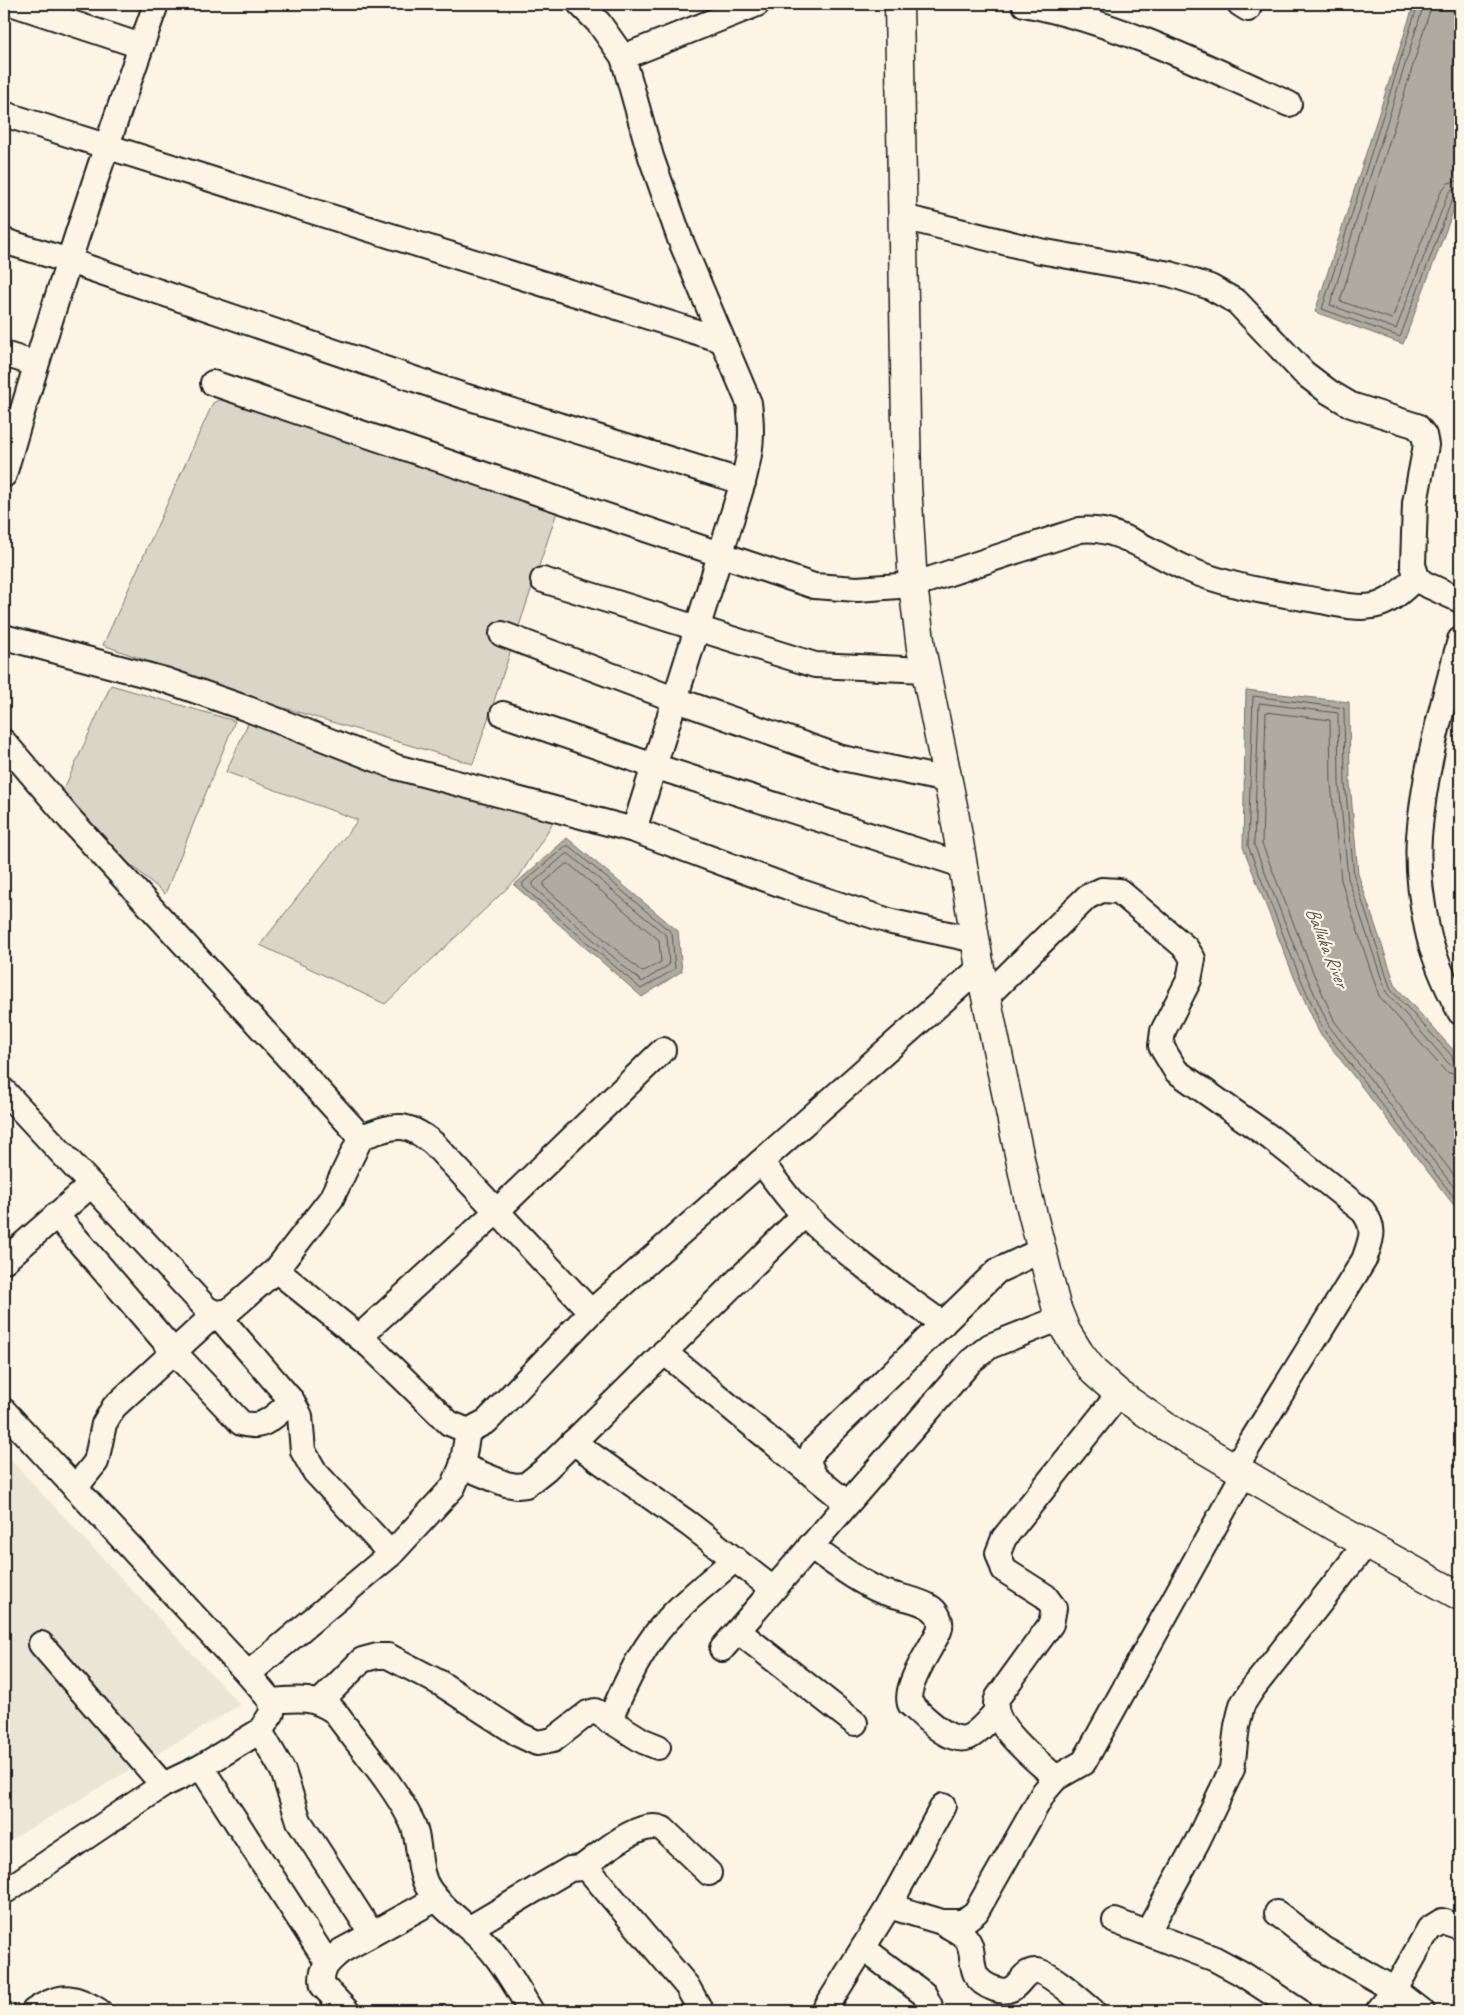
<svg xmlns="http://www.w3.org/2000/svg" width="1464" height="2015" viewBox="0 0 1464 2015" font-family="Caveat,sans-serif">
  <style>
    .built { fill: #ebe5d6 }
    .green { fill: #dbd5c8; stroke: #7c7872 }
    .water { fill: #b0aba1; stroke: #75726c }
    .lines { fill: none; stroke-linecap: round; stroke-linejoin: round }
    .shore { stroke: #575551; stroke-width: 1 }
    .minor-casing { stroke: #1c1c1c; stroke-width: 28 }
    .major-casing { stroke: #1c1c1c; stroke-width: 31 }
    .minor { stroke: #fcf5e5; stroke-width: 24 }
    .major { stroke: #fcf5e5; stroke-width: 28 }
    .labels { text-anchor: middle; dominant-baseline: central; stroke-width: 4.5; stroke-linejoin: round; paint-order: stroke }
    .water-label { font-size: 19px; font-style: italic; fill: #575551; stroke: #fcf5e5 }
  </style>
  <rect width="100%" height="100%" fill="#fcf5e5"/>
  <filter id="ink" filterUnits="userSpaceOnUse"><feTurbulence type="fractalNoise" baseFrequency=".02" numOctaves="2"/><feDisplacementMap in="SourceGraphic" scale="10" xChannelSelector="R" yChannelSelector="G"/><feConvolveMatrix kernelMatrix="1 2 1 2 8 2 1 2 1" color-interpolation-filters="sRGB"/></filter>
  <g filter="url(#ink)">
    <path class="built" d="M 4,1453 L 240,1705 L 4,1844 Z"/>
    <g class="green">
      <path d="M 255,382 L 560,503 L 473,764 L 254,699 L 103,645 L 213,403 Z"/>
      <path d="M 111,685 L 235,721 L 165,894 L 58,802 Z"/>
      <path d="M 250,719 L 508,797 L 554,821 L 519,877 L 385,1004 L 260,945 L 358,820 L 226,772 Z"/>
    </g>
    <g class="water">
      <path d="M 1414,4 L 1460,4 L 1460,193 L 1403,344 L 1315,312 Z"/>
      <path d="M 1246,690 L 1349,702 L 1350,783 L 1358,874 L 1396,987 L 1456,1053 L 1460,1063 L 1460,1213 L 1319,1032 L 1294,977 L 1243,847 Z"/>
      <path d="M 567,838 L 678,931 L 682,971 L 642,997 L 514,885 Z"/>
    </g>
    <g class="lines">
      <g class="shore">
        <path d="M 1418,4 L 1322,309 L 1400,337 L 1453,197 L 1460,193"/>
        <path d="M 1424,4 L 1330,305 L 1396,329 L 1448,194 L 1452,189 L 1460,187"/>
        <path d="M 1432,4 L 1340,301 L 1392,319 L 1441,191 L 1448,183 L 1460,180"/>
        <path d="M 566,846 L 569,846 L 672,933 L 675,969 L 641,989 L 523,887 L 523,883 Z"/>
        <path d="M 566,854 L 569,854 L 667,936 L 669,965 L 642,982 L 533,887 L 533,883 Z"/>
        <path d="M 566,864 L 569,864 L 659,940 L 661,962 L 642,972 L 544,887 L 544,883 Z"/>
        <path d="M 1460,1063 L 1454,1061 L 1451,1055 L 1391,990 L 1354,876 L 1345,783 L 1344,708 L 1253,696 L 1248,846 L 1299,975 L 1323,1029 L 1460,1205"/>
        <path d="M 1460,1069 L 1450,1065 L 1386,992 L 1348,878 L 1339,783 L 1338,713 L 1259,703 L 1254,845 L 1305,973 L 1329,1026 L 1460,1195"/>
        <path d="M 1460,1077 L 1445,1071 L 1379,996 L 1341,880 L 1331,784 L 1330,720 L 1266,712 L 1262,844 L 1312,970 L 1335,1022 L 1460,1183"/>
      </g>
      <defs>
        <g id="minor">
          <path d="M 14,4 L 141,46"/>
          <path d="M 580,4 L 599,23 L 623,57 L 651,157 L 680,239 L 749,403 C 753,435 751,451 743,482 L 634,830"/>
          <path d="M 1024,4 C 1117,22 1203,65 1289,104"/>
          <path d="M 1240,4 L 1248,9"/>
          <path d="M 623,57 L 757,4"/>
          <path d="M 4,114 L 722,340"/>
          <path d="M 903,217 L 1040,251 L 1170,274 L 1210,287 L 1237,302 L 1304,373 L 1329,392 L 1351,405 L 1417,426 L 1424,435 L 1426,445 L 1415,503 L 1413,565 L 1417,577 L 1423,583 L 1460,600"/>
          <path d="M 4,241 L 69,261 L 464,396 L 743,482"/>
          <path d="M 4,354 L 36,364"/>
          <path d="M 213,383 L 814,586 L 857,589 L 913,585 L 1080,530 C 1118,526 1151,553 1185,568 C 1228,587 1274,593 1321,601 C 1337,604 1356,609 1373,606 C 1391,603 1404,588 1417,577"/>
          <path d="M 4,475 C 49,316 101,159 156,4"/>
          <path d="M 543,580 L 815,665 L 926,670"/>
          <path d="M 502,634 L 674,699 L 842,758 L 947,780"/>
          <path d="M 4,637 L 165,680 L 248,709 L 396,767 L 634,830 L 801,892 L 892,922 L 976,940"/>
          <path d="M 1460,640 C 1443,703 1424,771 1419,837 C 1417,866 1421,899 1427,928 C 1433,957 1446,986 1460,1012"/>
          <path d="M 503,714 L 654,766 L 962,865"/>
          <path d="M 4,742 L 69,818 L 361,1137 L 331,1199 L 276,1270 L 229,1311 L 216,1313 L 207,1309 L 4,1091"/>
          <path d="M 986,997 L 1087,897 L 1102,890 L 1119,891 L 1186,948 L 1193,959 L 1189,980 L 1163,1031 L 1161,1046 L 1176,1071 L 1271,1138 L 1363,1211 C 1377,1230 1371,1239 1364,1260 L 1235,1468"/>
          <path d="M 361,1137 C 395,1125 405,1120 434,1144 L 591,1312"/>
          <path d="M 761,1162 C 772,1175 782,1191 794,1204 C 839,1250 891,1287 943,1324"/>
          <path d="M 56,1215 L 174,1352 L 241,1423 C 264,1431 275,1415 292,1401"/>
          <path d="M 4,1261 L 91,1185"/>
          <path d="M 276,1270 L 370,1346 L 449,1423 L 468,1431 L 487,1421 L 591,1312 L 980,968"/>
          <path d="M 359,1337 L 497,1211 L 663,1050"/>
          <path d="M 664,1352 L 815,1477"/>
          <path d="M 4,1411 L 248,1674 L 271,1701 L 272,1713 L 260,1731 L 201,1767 L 163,1785 L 4,1892"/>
          <path d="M 573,1442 L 689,1524 L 773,1589"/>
          <path d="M 462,1466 L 506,1484 L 517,1486 L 526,1485 L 546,1469 L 805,1214"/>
          <path d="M 75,1488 L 96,1462 L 104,1424 L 114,1407 L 216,1313 L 292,1401 L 300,1416 L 303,1451 L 315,1472 L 391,1554"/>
          <path d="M 847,1503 L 815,1477 L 808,1462 L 813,1450 L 997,1271 L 1042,1250"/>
          <path d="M 810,1546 C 833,1562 855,1580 881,1591 C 896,1597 914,1598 928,1606 C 937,1611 943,1621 939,1631 C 931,1649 904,1685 910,1704 C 924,1716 949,1745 969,1737 C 979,1732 988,1721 995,1713"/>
          <path d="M 738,1631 L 855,1723"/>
          <path d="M 41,1644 L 163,1785"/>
          <path d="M 722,1649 L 971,1361 L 990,1346 L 1061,1318"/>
          <path d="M 248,1674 L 391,1554 L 453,1487 L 462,1466 L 468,1431"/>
          <path d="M 271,1701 C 298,1699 311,1696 334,1711 C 359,1746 392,1782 411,1820 C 422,1841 416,1870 429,1889 C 445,1913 473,1928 492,1951 C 507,1969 519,1991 531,2011"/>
          <path d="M 320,1702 L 362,1660 L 377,1656 L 388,1656 L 440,1683 L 520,1735 L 537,1743 L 553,1740 L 588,1713 L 595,1711 L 643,1741 L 658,1747"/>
          <path d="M 609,1721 C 622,1692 634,1664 652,1639 C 674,1608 707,1584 735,1559"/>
          <path d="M 260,1731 L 283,1771 L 299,1821 L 372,1934"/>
          <path d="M 201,1767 L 327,1962"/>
          <path d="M 1056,1778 C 1039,1762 985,1722 998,1697 L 1051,1624 L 1054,1608 L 1045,1596 L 1004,1570 L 998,1553 L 1004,1538 L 1119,1394"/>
          <path d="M 581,1868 C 600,1855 640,1818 663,1829 L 709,1873"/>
          <path d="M 889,1906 L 942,1922 L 963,1922 L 976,1912 L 1044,1792 L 1056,1778 L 1084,1762 L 1244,1473"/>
          <path d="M 1277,1913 L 1323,1949 L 1395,1990 L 1422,2011"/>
          <path d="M 1115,1921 L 1215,1959 L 1241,1973 L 1299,2011"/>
          <path d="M 942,1922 C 949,1927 959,1931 965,1937 C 980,1953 961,1977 995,1989 C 1020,1998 1019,1969 1037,1971 C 1051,1973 1082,2002 1093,2011"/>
          <path d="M 470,1928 L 570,1869 L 581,1868 L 588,1869 L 687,1986 L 701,2011"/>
          <path d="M 1147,1933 L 1197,1842 L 1232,1769 L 1237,1726 L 1242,1705 L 1253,1688 L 1366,1544"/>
          <path d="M 863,1948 L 924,1994 L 930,2006 L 929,2011"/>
          <path d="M 34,2011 C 60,1994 72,1994 99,2011"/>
          <path d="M 347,2011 L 323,1986 C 319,1969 329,1961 341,1951 L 436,1899"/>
          <path d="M 824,2011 L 889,1906 L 943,1806"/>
          <path d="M 1378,2011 L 1395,1990 L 1429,1929 L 1442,1921 L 1460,1927"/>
        </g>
        <path id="major" d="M 899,4 L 907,484 L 913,585 L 921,648 L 953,806 L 980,968 L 1027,1192 L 1056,1306 L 1066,1331 L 1079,1352 L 1094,1372 L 1119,1394 L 1165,1426 L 1333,1526 L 1460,1596"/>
      </defs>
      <use href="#minor" class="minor-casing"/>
      <use href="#major" class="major-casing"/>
      <use href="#minor" class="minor"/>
      <use href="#major" class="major"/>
    </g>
  </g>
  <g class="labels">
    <g class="water-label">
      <text transform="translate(1327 947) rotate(68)">Balluka River</text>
    </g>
  </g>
  <rect width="1464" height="2015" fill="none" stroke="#fcf5e5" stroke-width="20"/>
  <rect x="10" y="10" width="1444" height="1995" fill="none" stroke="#1c1c1c" stroke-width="2" filter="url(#ink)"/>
</svg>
